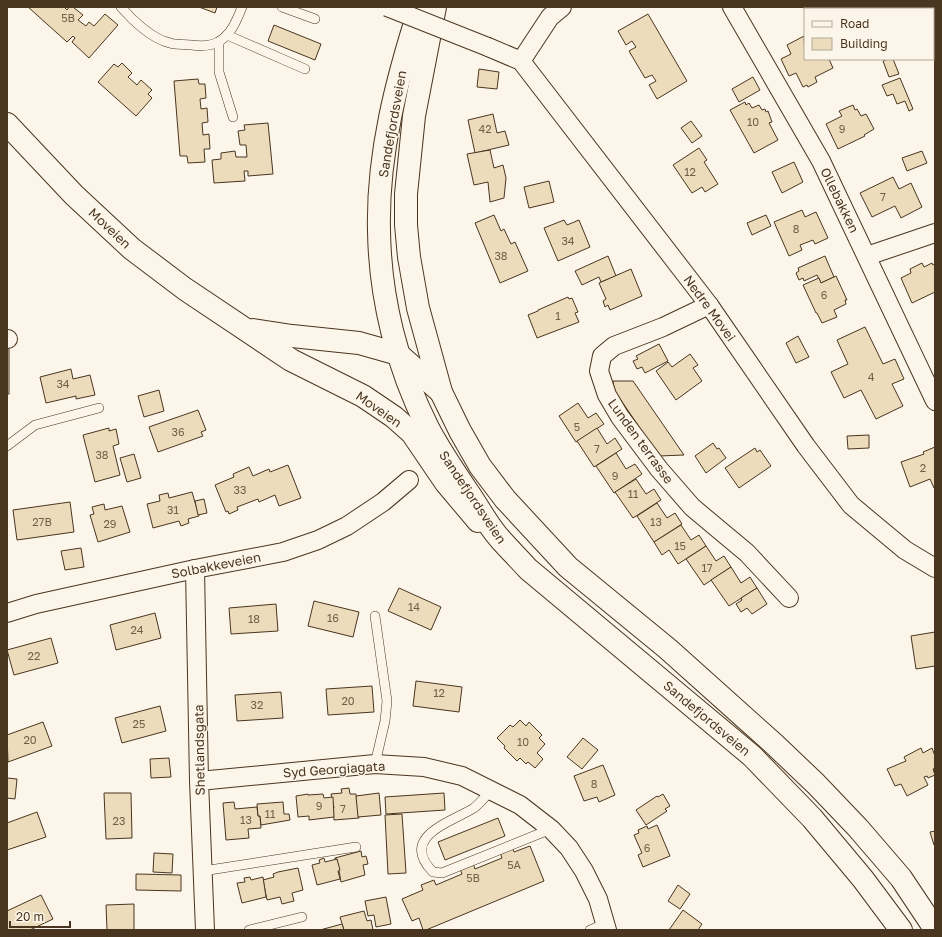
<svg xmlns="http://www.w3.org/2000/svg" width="942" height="937" viewBox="0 0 942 937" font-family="'Golos Text',sans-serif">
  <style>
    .building { fill: #ecdcbc; stroke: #4a3520 }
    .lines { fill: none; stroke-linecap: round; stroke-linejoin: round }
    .service-casing { stroke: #4a3520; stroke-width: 10 }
    .minor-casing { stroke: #4a3520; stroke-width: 20 }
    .tertiary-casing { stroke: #4a3520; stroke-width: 24 }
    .primary-casing { stroke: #4a3520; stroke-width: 24 }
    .service { stroke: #fbf6e9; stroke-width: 9 }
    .minor { stroke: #fbf6e9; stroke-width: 18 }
    .tertiary { stroke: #fbf6e9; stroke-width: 22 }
    .primary { stroke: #fbf6e9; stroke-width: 22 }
    .minor-bridge-casing { stroke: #4a3520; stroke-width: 20; stroke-linecap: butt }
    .minor-bridge { stroke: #fbf6e9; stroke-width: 18 }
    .labels { text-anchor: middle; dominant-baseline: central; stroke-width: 3; stroke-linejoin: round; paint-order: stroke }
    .number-label { font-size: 11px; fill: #725f47 }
    .street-label { font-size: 13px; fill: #4a3520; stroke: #fbf6e9 }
  </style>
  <rect width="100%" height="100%" fill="#fbf6e9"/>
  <g class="building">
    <path d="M 28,7 L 64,7 L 67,10 L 69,7 L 73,7 L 83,15 L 78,20 L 86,26 L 89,22 L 94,26 L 105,14 L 118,25 L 89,58 L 72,42 L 75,38 L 73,36 L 67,42 Z"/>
    <path d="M 199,7 L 217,7 L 215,13 Z"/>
    <path d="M 648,14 L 687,81 L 657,99 L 649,85 L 656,81 L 652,75 L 645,78 L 629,51 L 636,47 L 632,41 L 626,45 L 618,31 Z"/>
    <path d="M 274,25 L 321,44 L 315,60 L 268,41 Z"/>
    <path d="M 804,36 L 805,59 L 829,59 L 833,68 L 815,77 L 817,82 L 808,87 L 807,85 L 803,87 L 796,73 L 789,76 L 781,59 L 791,54 L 787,45 Z"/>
    <path d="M 888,59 L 893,59 L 899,74 L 889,77 L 883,61 Z"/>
    <path d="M 122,63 L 132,73 L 128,77 L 137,85 L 141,80 L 152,90 L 148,94 L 152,98 L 136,116 L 98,82 L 114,64 L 118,67 Z"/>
    <path d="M 479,69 L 499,72 L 497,89 L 477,87 Z"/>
    <path d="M 753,77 L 760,90 L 739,102 L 732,89 Z"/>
    <path d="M 900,78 L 913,109 L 909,111 L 905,101 L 897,104 L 893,94 L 887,96 L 882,85 Z"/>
    <path d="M 198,79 L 199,84 L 205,84 L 206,98 L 200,99 L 201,109 L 207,108 L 208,122 L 202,123 L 203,135 L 209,134 L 210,149 L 204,149 L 205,162 L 188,163 L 187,156 L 180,156 L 174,81 Z"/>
    <path d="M 745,102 L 746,105 L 749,103 L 752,108 L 759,105 L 762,110 L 765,109 L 766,112 L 768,111 L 772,122 L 769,123 L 778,140 L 754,153 L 730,110 Z"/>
    <path d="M 853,105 L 855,110 L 857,109 L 861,116 L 866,114 L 874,129 L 864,135 L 865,136 L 838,149 L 826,124 L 842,116 L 839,111 Z"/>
    <path d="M 493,114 L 497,133 L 505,131 L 509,145 L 475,153 L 468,120 Z"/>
    <path d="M 691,121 L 702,136 L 692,143 L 681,128 Z"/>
    <path d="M 268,123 L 273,174 L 248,176 L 248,171 L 244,171 L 245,181 L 214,183 L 212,160 L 221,159 L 221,153 L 235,151 L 236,157 L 247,157 L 246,145 L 240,145 L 238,131 L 245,130 L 244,125 Z"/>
    <path d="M 699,148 L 707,160 L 704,162 L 718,184 L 705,192 L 702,187 L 692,193 L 673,165 Z"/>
    <path d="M 490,150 L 494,168 L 503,165 L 506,178 L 504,198 L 490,202 L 488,182 L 474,185 L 467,154 Z"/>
    <path d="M 922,151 L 927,163 L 907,171 L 902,158 Z"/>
    <path d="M 794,162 L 803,182 L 782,193 L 772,172 Z"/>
    <path d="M 893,177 L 899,189 L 911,183 L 922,207 L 901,218 L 895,206 L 872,217 L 860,193 Z"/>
    <path d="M 549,181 L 554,202 L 529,208 L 524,187 Z"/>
    <path d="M 802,210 L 805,217 L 816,212 L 828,238 L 815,244 L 813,240 L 800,245 L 802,250 L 789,256 L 774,222 Z"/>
    <path d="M 494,215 L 501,231 L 504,229 L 511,244 L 515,242 L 528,271 L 500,283 L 475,223 Z"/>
    <path d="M 766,215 L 771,226 L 752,235 L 747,223 Z"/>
    <path d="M 564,220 L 567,225 L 579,220 L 590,247 L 558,261 L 544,228 Z"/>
    <path d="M 608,256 L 616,276 L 601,282 L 599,277 L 582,285 L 575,271 Z"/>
    <path d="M 825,256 L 834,277 L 821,283 L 817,275 L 804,281 L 803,278 L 799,280 L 796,273 L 799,271 L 798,268 Z"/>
    <path d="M 922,263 L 924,267 L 932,263 L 933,265 L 935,264 L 935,292 L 912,303 L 901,278 L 911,273 L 910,269 Z"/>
    <path d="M 631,269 L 642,296 L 610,310 L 608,305 L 605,307 L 603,301 L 606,299 L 599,283 Z"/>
    <path d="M 836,276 L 847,300 L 845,300 L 846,304 L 834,310 L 837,317 L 822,323 L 817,313 L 816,313 L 803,285 L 819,278 L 821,283 Z"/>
    <path d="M 568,297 L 569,299 L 572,298 L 578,312 L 575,313 L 579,322 L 537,338 L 528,315 L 538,311 L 538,310 Z"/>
    <path d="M 865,327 L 883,364 L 895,359 L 904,379 L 892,384 L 903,406 L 876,419 L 861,390 L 844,398 L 831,372 L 848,364 L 837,340 Z"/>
    <path d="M 798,336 L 809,357 L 796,363 L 786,343 Z"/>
    <rect x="7" y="344" width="2" height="50"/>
    <path d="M 659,344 L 668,361 L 645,373 L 642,367 L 637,369 L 633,361 L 638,359 L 636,356 Z"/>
    <path d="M 690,354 L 698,365 L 693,368 L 702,381 L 676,400 L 656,371 L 668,362 L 672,367 Z"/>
    <path d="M 71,369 L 73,379 L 90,375 L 95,395 L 76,399 L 76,396 L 46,403 L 40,377 Z"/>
    <path d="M 613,381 L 633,381 L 684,455 L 659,456 L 614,390 Z"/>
    <path d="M 159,390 L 164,411 L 144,417 L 138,396 Z"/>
    <path d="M 578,403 L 588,418 L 596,413 L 604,424 L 576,442 L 559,416 Z"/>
    <path d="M 198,410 L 206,430 L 201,432 L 203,436 L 158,452 L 149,427 Z"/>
    <path d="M 109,428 L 109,431 L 116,429 L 119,444 L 113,446 L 120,475 L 95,482 L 83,435 Z"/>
    <path d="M 597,428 L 607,444 L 615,438 L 622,449 L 594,467 L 577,441 Z"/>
    <path d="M 869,435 L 869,448 L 848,449 L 847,436 Z"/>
    <path d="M 713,443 L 717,449 L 719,448 L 726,458 L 706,473 L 695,456 Z"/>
    <path d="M 935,447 L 935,487 L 934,488 L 930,479 L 910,487 L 901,462 L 924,454 L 923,452 Z"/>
    <path d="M 755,448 L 757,452 L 760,450 L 771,466 L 739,488 L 725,468 Z"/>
    <path d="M 616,453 L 626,469 L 635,464 L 642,474 L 614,493 L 596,466 Z"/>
    <path d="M 134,454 L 141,478 L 127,482 L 120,458 Z"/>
    <path d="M 288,465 L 301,498 L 279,506 L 275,495 L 259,502 L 258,499 L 237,507 L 238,510 L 229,514 L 228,511 L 226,512 L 215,485 L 234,477 L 233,474 L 249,467 L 253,476 L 269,469 L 270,472 Z"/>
    <path d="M 636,479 L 646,494 L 654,489 L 661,500 L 633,518 L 615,492 Z"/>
    <path d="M 192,492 L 199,516 L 188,519 L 189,523 L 181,526 L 179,521 L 153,528 L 147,504 L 160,501 L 159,495 L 168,493 L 169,498 Z"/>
    <path d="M 204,499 L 207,513 L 198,515 L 195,501 Z"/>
    <path d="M 70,502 L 74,532 L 17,540 L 13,510 Z"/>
    <path d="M 657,503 L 667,518 L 675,513 L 682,524 L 654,542 L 637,516 Z"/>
    <path d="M 104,504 L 105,510 L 122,506 L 130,532 L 98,542 L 90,515 L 94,514 L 92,507 Z"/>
    <path d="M 681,525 L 691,540 L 699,535 L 706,546 L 678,564 L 669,550 L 662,555 L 654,542 Z"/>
    <path d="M 706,546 L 716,561 L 724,556 L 731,567 L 704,585 L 686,559 Z"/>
    <path d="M 81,548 L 84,567 L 65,570 L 61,551 Z"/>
    <path d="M 731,567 L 741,583 L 750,577 L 757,588 L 729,606 L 711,580 Z"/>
    <path d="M 399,588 L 441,607 L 431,630 L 388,611 Z"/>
    <path d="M 757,588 L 767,604 L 752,614 L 747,608 L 741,612 L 736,604 L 742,600 L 741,598 Z"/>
    <path d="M 314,601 L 359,612 L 353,637 L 308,626 Z"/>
    <path d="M 276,604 L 278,631 L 231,634 L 229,608 Z"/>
    <path d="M 155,613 L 161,638 L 116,650 L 110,625 Z"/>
    <path d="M 935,632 L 935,666 L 916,669 L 911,636 Z"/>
    <path d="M 51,638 L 58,663 L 14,675 L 7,650 Z"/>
    <path d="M 416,681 L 462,687 L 459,712 L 413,706 Z"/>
    <path d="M 372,686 L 374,712 L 328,715 L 326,689 Z"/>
    <path d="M 281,692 L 283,718 L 237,721 L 235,695 Z"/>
    <path d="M 160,706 L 166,731 L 122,743 L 115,718 Z"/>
    <path d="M 520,720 L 526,726 L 529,722 L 542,735 L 539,738 L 545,744 L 537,753 L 543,759 L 535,768 L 528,762 L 526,764 L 520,758 L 517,761 L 504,748 L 505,746 L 497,738 L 510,725 L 513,727 Z"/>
    <path d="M 43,722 L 52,746 L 8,762 L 7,735 Z"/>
    <path d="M 583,738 L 598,750 L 582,769 L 567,757 Z"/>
    <path d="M 921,748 L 923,753 L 932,748 L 935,756 L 935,768 L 933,769 L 935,775 L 928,778 L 927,776 L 924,777 L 928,785 L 907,796 L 901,784 L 895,786 L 887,769 L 906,761 L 904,757 Z"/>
    <path d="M 169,758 L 171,777 L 151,778 L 150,759 Z"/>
    <path d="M 603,765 L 615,795 L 599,802 L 597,797 L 584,801 L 574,776 Z"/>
    <path d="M 7,778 L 17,779 L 15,799 L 7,798 Z"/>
    <path d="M 349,788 L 350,794 L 356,794 L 359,818 L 334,820 L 333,808 L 334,808 L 331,794 L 342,793 L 341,789 Z"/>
    <path d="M 104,793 L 131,793 L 132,838 L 106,839 Z"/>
    <path d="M 379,793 L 381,815 L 358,817 L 356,796 Z"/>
    <path d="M 444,793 L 445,810 L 386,814 L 385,797 Z"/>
    <path d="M 308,794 L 308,795 L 323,794 L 324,798 L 333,797 L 334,817 L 309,820 L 309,816 L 298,817 L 296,796 Z"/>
    <path d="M 663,794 L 670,806 L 665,809 L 667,811 L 646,825 L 636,810 L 657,796 L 658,797 Z"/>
    <path d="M 234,802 L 235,809 L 257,807 L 258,816 L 260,816 L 261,828 L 248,829 L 249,838 L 226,840 L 223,803 Z"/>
    <path d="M 283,802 L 284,814 L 289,814 L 290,820 L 261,825 L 260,816 L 258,816 L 257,804 Z"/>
    <path d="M 37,812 L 46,837 L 7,850 L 7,823 Z"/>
    <path d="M 402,814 L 406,873 L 388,874 L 385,815 Z"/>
    <path d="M 498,818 L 505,836 L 445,860 L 438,842 Z"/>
    <path d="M 657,825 L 670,856 L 643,867 L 638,855 L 642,853 L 634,835 L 639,833 L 638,830 L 647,826 L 648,829 Z"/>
    <path d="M 935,831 L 935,845 L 934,845 L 930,832 Z"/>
    <path d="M 530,846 L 544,881 L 426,930 L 423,930 L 419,918 L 412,921 L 402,899 L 423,890 L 421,885 L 434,880 L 436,885 L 462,874 L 460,869 L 473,863 L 475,869 L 502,858 L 500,852 L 512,847 L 514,852 Z"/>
    <path d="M 361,851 L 362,857 L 366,856 L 368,864 L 363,865 L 365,875 L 341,882 L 337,859 L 335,859 L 335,858 Z"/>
    <path d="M 154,853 L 173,854 L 172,873 L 153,872 Z"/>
    <path d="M 324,858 L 325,862 L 337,859 L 340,870 L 338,871 L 340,879 L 317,885 L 312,865 L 320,863 L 319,860 Z"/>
    <path d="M 298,868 L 303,890 L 292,893 L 294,901 L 282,904 L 280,897 L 267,900 L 263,880 L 274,877 L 273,874 L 278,872 Z"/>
    <path d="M 136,874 L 181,875 L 181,891 L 136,890 Z"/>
    <path d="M 250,877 L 251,880 L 263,877 L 266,897 L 242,903 L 237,883 L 245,882 L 244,878 Z"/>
    <path d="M 678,885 L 690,894 L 680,909 L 668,901 Z"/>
    <path d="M 41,895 L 53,919 L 30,930 L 7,930 L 7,911 Z"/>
    <path d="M 386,897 L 391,924 L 376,927 L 374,915 L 368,916 L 365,901 Z"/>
    <path d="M 134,904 L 134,930 L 107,930 L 106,905 Z"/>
    <path d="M 683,910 L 702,924 L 698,930 L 669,930 Z"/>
    <path d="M 364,911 L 367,921 L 371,920 L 373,930 L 344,930 L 340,917 Z"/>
    <path d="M 342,924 L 344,930 L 320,930 Z"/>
  </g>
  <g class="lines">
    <defs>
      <g id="service">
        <path d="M 121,7 C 132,20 152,39 170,43 C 176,45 184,44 191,45 C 199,46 211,46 218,42 C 231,35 237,20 242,7"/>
        <path d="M 282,7 L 315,19"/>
        <path d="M 227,35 L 305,69"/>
        <path d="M 219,42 L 219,72 L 233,117"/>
        <path d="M 7,446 L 35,425 L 99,408"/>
        <path d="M 375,616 L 387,701 L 385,721 L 375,764"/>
        <path d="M 491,790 C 486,796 480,803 474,808 C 449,823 399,837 433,872 L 442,873 L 551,829"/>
        <path d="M 203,871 L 356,847"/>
        <path d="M 249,930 L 302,917"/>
        <path d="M 590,930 L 606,923"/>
      </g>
      <g id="minor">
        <path d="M 732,7 L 821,161 L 935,401"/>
        <path d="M 488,47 L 521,61 L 709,305 L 806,446 L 851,505 L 905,550 L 935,568"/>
        <path d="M 521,61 L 550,17 L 562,7"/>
        <path d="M 867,256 L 935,233"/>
        <path d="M 709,305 L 663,327 L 614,346 L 602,356 L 599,371 L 607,395 L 620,417 L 659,469 L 692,507 L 747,553 L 789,598"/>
        <path d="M 7,339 L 8,339"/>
        <path d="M 195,569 L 199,781 L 205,930"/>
        <path d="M 7,613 L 36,604 L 195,569 L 283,552 L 318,540 L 347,526 L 383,502 L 409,480"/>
        <path d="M 199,781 L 375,764 L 424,767 L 462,776 L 520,805 L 551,829 L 569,848 L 584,871 L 598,899 L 607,930"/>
      </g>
      <g id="tertiary">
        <path d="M 7,124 L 74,195 L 132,249 L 185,289 L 291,360 L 363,396 L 394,417 L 412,433 L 446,483 L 478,521"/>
        <path d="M 253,330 L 292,336 L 359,343 L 398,354 L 441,392"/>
      </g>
      <g id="primary">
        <path d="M 420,7 C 397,79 377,154 379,231 C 380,298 397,367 428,428 C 440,451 455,473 470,495 C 480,510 489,527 501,540 C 510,550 519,559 528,569 L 752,756 L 812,818 L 863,879 L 901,930"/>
        <path d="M 435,7 L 414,116 L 406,194 L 406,225 L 409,257 L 418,308 L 441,392 L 460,431 L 480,466 L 505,499 L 568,567 L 668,649 L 774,744 L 816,784 L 858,828 L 901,878 L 935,929"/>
      </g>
    </defs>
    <use href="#service" class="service-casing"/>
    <use href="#minor" class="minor-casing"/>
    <use href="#tertiary" class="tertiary-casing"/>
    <use href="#primary" class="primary-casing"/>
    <use href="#service" class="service"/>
    <use href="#minor" class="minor"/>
    <use href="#tertiary" class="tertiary"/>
    <use href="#primary" class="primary"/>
    <defs>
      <path id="minor-bridge" d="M 387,7 L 488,47"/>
    </defs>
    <use href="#minor-bridge" class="minor-bridge-casing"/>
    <use href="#minor-bridge" class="minor-bridge"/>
  </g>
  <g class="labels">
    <g class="number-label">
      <text x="68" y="17">5B</text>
      <text x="753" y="121">10</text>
      <text x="485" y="128">42</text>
      <text x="842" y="128">9</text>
      <text x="690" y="171">12</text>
      <text x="883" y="196">7</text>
      <text x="796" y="228">8</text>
      <text x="568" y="240">34</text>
      <text x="501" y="255">38</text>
      <text x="824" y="294">6</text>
      <text x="558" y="315">1</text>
      <text x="871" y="376">4</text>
      <text x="63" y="383">34</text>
      <text x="577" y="426">5</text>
      <text x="178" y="431">36</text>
      <text x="597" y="448">7</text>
      <text x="102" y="454">38</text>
      <text x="923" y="467">2</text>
      <text x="615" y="475">9</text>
      <text x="240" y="489">33</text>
      <text x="633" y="493">11</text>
      <text x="173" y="509">31</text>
      <text x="42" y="521">27B</text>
      <text x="656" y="521">13</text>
      <text x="110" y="523">29</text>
      <text x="680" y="545">15</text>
      <text x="707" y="567">17</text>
      <text x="414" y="606">14</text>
      <text x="333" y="617">16</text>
      <text x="254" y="618">18</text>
      <text x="137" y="629">24</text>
      <text x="34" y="655">22</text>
      <text x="439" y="692">12</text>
      <text x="348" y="700">20</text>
      <text x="257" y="704">32</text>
      <text x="139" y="723">25</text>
      <text x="30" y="739">20</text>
      <text x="523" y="741">10</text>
      <text x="594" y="783">8</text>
      <text x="319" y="805">9</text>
      <text x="343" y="808">7</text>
      <text x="270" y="813">11</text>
      <text x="246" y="819">13</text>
      <text x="119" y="820">23</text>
      <text x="647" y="847">6</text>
      <text x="514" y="864">5A</text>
      <text x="473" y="877">5B</text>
    </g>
    <g class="street-label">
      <text transform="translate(392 124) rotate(-80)">Sandefjordsveien</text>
      <text transform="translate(840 200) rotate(64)">Ollebakken</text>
      <text transform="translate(110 228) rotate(43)">Moveien</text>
      <text transform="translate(710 308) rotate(54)">Nedre Movei</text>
      <text transform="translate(379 409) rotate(35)">Moveien</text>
      <text transform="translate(641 441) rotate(54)">Lunden terrasse</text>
      <text transform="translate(473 497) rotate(56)">Sandefjordsveien</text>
      <text transform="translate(216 565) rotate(-11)">Solbakkeveien</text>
      <text transform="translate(707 718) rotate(40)">Sandefjordsveien</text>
      <text transform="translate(199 750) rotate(-91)">Shetlandsgata</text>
      <text transform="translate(334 769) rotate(-4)">Syd Georgiagata</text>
    </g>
  </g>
  <rect width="942" height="937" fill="none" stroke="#4a3520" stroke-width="16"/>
  <rect x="804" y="8" width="130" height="52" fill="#fbf6e9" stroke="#b4a999"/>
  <rect x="812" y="21" width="20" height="6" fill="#fbf6e9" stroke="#b4a999"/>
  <text x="840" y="28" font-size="12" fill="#4a3520">Road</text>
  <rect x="812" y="38" width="20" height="12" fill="#ecdcbc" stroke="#b4a999"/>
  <text x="840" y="48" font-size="12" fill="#4a3520">Building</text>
  <path d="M10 921v6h60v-6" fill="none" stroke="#4a3520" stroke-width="2"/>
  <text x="16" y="921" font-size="12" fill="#4a3520" stroke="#fbf6e9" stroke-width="3" paint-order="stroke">20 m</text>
</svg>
